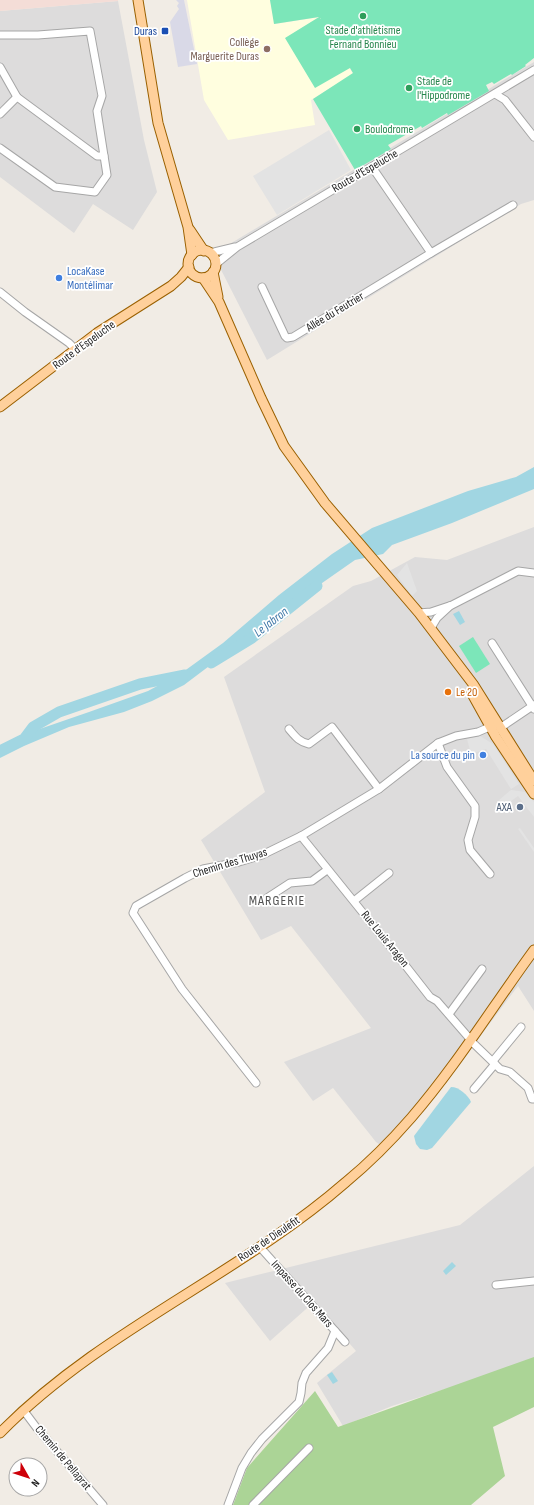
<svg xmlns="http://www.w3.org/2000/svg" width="534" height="1505" viewBox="0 0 534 1505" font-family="'Sofia Sans Condensed',sans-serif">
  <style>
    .residential { fill: #dddcdc }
    .education { fill: #fffedf }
    .military { fill: #f4ddd7 }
    .forest { fill: #abd496 }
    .pitch { fill: #7ce6b9 }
    .parking { fill: #e3e3e3 }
    .plaza { fill: #d9d9e7 }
    .water { fill: #a1d6e2 }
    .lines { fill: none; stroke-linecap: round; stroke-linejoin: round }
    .river { stroke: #a1d6e2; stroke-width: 11 }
    .minor-casing { stroke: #a6a6a6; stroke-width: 9 }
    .major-casing { stroke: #9a6000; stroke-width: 11 }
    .minor { stroke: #fff; stroke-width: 7 }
    .major { stroke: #ffd09b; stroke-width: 9 }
    .leisure-dot { fill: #2e9e5b; stroke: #fff; stroke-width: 1.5 }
    .transit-dot { fill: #1a4fb4; stroke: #fff; stroke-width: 1.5 }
    .education-dot { fill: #8d6e63; stroke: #fff; stroke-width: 1.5 }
    .shop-dot { fill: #3f7fe0; stroke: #fff; stroke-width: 1.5 }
    .food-dot { fill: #e8710a; stroke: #fff; stroke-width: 1.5 }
    .service-dot { fill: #5c6f8a; stroke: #fff; stroke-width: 1.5 }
    .labels { text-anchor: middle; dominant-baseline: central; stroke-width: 3.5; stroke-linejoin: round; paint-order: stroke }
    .leisure-label { font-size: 12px; fill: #27864d; stroke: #fff; text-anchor: start }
    .transit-label { font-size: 12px; fill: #164399; stroke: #fff; text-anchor: end }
    .education-label { font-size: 12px; fill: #785e54; stroke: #fff; text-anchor: end }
    .street-label { font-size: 12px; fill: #1f1f1f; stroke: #fff }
    .shop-label { font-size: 12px; fill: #366cbe; stroke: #fff; text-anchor: start }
    .food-label { font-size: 12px; fill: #c56008; stroke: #fff; text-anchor: start }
    .service-label { font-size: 12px; fill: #4e5e75; stroke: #fff; text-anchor: end }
    .water-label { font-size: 13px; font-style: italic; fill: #3e77a7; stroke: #fff }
    .quarter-label { font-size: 14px; letter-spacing: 1px; fill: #525252; stroke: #fff }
  </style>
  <rect width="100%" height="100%" fill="#f1ece5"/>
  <g class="residential">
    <path d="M 118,1 L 144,140 L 157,192 L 133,230 L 93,204 L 74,233 L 0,177 L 0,11 Z"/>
    <path d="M 534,62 L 534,200 L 521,204 L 267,360 L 213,254 Z"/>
    <path d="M 534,527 L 534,1011 L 518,986 L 463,1059 L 386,1149 L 376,1142 L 333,1088 L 313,1101 L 284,1062 L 371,1028 L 291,926 L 261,940 L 201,840 L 265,792 L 224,677 L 353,586 L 371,581 L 415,557 L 447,560 Z"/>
    <path d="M 534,1166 L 534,1407 L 455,1386 L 392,1406 L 343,1426 L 317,1383 L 356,1351 L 314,1302 L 270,1341 L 225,1283 L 460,1225 Z"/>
  </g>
  <path class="education" d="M 187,0 L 270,0 L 275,24 L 320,17 L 353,74 L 311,100 L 315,125 L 228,140 L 204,100 Z"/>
  <path class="military" d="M 0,0 L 118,0 L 118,1 L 0,11 Z"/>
  <path class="forest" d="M 534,1357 L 534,1407 L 493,1427 L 505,1476 L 471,1505 L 233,1505 L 247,1468 L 315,1391 L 338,1427 Z"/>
  <g class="pitch">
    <path d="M 270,0 L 534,0 L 534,58 L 525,65 L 526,66 L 512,75 L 511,74 L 494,84 L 492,82 L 486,85 L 489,91 L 448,115 L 447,113 L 422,128 L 421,126 L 388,145 L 391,149 L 355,170 L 313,99 L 353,73 L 350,68 L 315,88 L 285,38 L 319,17 L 321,19 L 319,17 L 274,24 Z"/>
    <path d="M 473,637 L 490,664 L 476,673 L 459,646 Z"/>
  </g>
  <g class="parking">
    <path d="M 329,130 L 351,170 L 277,215 L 253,176 Z"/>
    <path d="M 407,563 L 417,591 L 412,596 L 397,575 Z"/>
    <path d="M 480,736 L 493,744 L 519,784 L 511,789 L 486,749 L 471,754 L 467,739 Z"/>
    <path d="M 511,790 L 525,792 L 534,802 L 534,817 L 518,796 L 504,806 L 499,800 Z"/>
    <path d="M 520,828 L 534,848 L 534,852 L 518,829 Z"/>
  </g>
  <path class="plaza" d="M 176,0 L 184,0 L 197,64 L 178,67 L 170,22 L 179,9 L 177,6 L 179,3 Z"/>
  <g class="water">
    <path d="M 534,467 L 534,489 L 452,523 L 392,545 L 383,554 L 355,560 L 282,611 L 184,685 L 152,701 L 124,712 L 69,727 L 24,746 L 0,758 L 0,748 L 7,746 L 31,732 L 89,712 L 148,691 L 183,672 L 223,643 L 279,595 L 332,554 L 372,528 L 468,491 L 516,477 Z"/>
    <path d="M 459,611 L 465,622 L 460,625 L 453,614 Z"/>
    <path d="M 451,1087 C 459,1087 468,1095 471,1102 L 432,1148 L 427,1150 L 420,1149 L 416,1144 L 414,1136 Z"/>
    <path d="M 452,1262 L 456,1266 L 446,1275 L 443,1271 Z"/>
    <path d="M 332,1372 L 338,1381 L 333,1384 L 327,1375 Z"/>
  </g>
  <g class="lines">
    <g class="river">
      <path d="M 211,663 L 252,638 L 317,586"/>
      <path d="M 0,751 L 24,739 L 33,727 L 59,712 L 140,684 L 185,675"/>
    </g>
    <defs>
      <g id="minor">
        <path d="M 0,35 L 38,35 L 90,31 L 102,96 L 97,111 L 107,175 L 95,192 L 55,187 L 0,148"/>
        <path d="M 0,67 L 17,97 L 97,156 L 104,156"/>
        <path d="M 495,94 L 505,100 L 534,137"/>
        <path d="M 0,114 L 17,97"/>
        <path d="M 372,167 L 431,253 L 513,205"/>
        <path d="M 210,253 L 235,247"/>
        <path d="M 216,264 L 237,247 L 534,70"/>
        <path d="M 262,287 L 285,336 L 287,338 L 293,337 L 431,253"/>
        <path d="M 0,292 L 25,312 L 69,343 L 75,349"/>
        <path d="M 419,613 L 431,612 L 452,605 L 518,571 L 534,573"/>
        <path d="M 431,628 L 437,618 L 450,606"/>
        <path d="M 492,643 L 534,709"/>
        <path d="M 500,728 L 534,705"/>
        <path d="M 289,729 C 295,736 299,742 309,744 L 332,727 L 379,789"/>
        <path d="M 438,743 L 447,767 L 475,806 L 475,817 L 468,840 L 470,850 L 490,874"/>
        <path d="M 301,836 L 405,965 L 430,997 L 437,1001 L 470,1039"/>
        <path d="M 267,898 L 290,883 L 312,881 L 327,870"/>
        <path d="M 354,901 L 389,873"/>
        <path d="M 449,1014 L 482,969"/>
        <path d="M 470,1040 L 500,1069 L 510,1072 L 528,1088 L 532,1099 L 534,1099"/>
        <path d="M 493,1061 L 521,1027"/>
        <path d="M 256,1083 L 182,989 L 133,913 L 136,906 L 185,878 L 203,869 L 239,862 L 262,855 L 301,836 L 379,789 L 438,743 L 456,736 L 478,732 L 494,725"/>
        <path d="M 474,1089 L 495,1064"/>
        <path d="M 259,1246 L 345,1342"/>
        <path d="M 496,1285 L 534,1281"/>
        <path d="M 24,1411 L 36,1427 L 103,1505"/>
        <path d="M 228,1505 L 242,1468 L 251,1453 L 262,1439 L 299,1402 L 301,1393 L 302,1383 L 306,1373 L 328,1348 L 335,1331"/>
        <path d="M 253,1505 L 309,1448"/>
      </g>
      <g id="major">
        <path d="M 138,0 L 158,123 L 188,227 L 192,255"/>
        <path d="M 190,230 L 204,251"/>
        <circle cx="202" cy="264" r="14"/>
        <path d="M 213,272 L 218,297"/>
        <path d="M 203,278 L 219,302 L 261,398 L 284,446 L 325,503 L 419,613 L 473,684 L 534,781"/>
        <path d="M 0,407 L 97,333 L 171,286 L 181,277 L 189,267"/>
        <path d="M 471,692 L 496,737 L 534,794"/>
        <path d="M 0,1433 C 101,1330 238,1276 346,1182 C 369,1163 391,1141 411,1118 C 456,1066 493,1006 534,950"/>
      </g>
    </defs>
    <use href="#minor" class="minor-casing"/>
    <use href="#major" class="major-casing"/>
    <use href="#minor" class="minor"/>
    <use href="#major" class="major"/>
  </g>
  <g class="leisure-dot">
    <circle cx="363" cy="16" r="4"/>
    <circle cx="409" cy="88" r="4"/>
    <circle cx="357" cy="129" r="4"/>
  </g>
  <rect class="transit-dot" x="161" y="27" width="8" height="8" rx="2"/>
  <circle class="education-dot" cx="267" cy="49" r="4"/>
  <g class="shop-dot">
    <circle cx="59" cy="278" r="4"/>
    <circle cx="483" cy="755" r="4"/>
  </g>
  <circle class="food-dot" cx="448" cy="692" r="4"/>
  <circle class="service-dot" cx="520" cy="807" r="4"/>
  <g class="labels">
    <g class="leisure-label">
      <text x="363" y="30" text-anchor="middle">Stade d'athlétisme<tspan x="363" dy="14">Fernand Bonnieu</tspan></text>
      <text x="417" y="81">Stade de<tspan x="417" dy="14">l'Hippodrome</tspan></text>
      <text x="365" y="129">Boulodrome</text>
    </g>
    <g class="transit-label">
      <text x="157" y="31">Duras</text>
    </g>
    <g class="education-label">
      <text x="259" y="42">Collège<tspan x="259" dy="14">Marguerite Duras</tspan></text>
    </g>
    <g class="street-label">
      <text transform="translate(365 171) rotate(-30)">Route d'Espeluche</text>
      <text transform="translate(335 312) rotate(-31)">Allée du Feutrier</text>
      <text transform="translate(84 345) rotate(-36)">Route d'Espeluche</text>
      <text transform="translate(230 863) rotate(-17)">Chemin des Thuyas</text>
      <text transform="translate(385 939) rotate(51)">Rue Louis Aragon</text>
      <text transform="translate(269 1239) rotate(-34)">Route de Dieulefit</text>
      <text transform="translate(302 1294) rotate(48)">Impasse du Clos Mars</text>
      <text transform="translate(63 1458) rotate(50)">Chemin de Pellaprat</text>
    </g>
    <g class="shop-label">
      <text x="67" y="271">LocaKase<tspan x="67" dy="14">Montélimar</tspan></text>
      <text x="475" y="755" text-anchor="end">La source du pin</text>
    </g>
    <g class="food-label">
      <text x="456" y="692">Le 20</text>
    </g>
    <g class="service-label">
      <text x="512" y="807">AXA</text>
    </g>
    <g class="water-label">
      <text transform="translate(271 622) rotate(-38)">Le Jabron</text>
    </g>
    <g class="quarter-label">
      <text x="277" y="900">MARGERIE</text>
    </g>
  </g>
  <g transform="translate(28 1477) rotate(129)"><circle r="19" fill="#ffffff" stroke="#a5a5a5"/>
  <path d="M0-3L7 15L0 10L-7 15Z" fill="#ce0009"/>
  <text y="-6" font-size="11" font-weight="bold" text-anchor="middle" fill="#1f1f1f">N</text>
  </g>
</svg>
